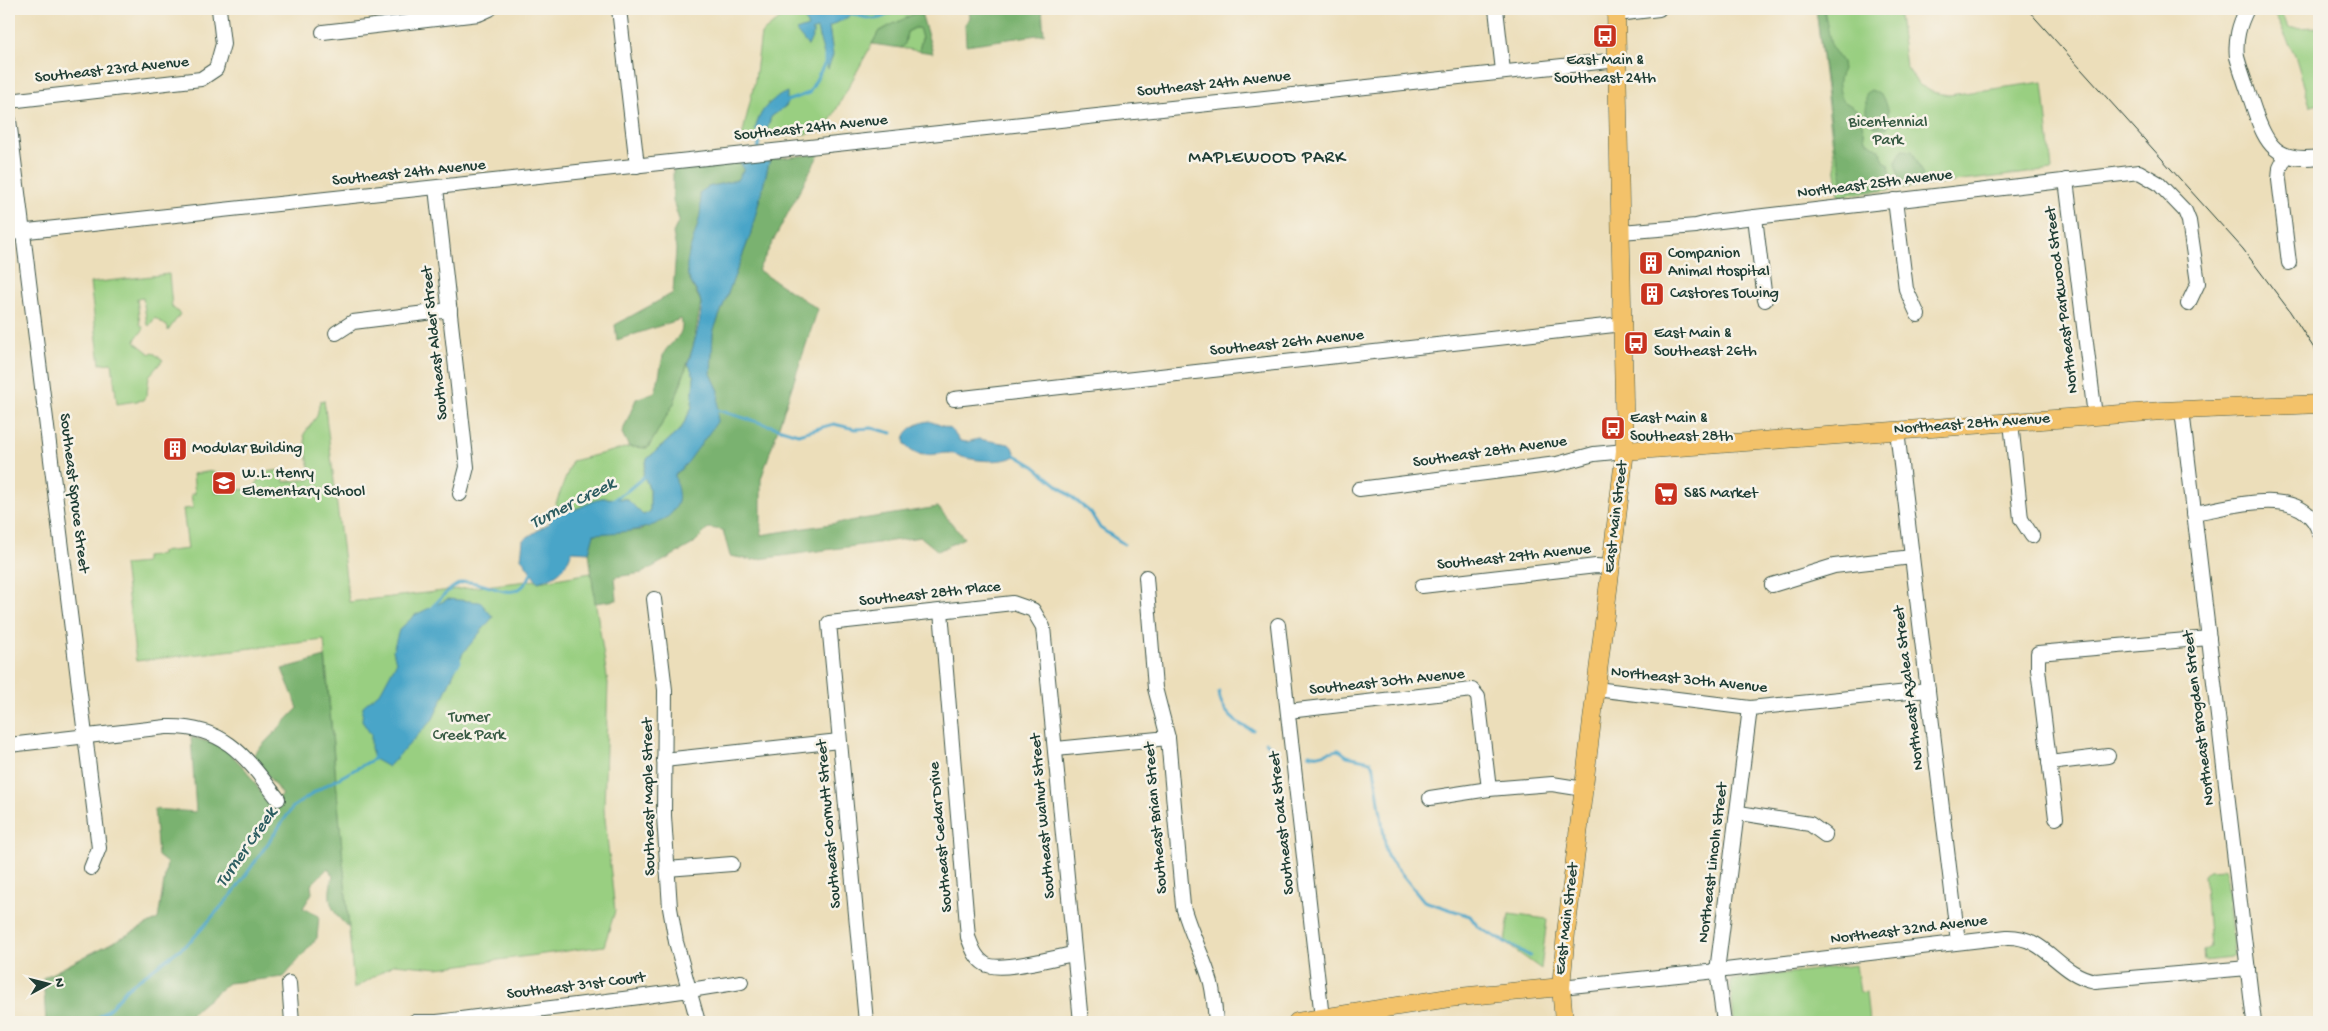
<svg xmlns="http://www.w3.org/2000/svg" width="2328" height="1031" viewBox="0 0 2328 1031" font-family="'Gochi Hand',sans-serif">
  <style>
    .green { fill: #99cf81; stroke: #5c865a; fill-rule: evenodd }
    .forest { fill: #7ab26f; stroke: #4c7852 }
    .water { fill: #4aa5c8; stroke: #34717e }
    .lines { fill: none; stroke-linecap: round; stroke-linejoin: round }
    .stream { stroke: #4aa5c8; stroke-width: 3 }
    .minor-casing { stroke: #3e5548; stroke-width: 16 }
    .major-casing { stroke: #3e5548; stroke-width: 19 }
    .minor { stroke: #fff; stroke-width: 14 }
    .major { stroke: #f3c26a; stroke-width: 18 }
    .tram { stroke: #1f3d34; stroke-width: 1 }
    .labels { text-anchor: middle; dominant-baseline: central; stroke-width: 5; stroke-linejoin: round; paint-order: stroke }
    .poi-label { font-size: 16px; fill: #1f3d34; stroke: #f7f3e8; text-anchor: start }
    .street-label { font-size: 16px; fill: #1f3d34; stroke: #f7f3e8 }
    .park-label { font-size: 16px; fill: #375a43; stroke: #f7f3e8 }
    .neighbourhood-label { font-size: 18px; letter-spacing: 1px; fill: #1f3d34; stroke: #f7f3e8 }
    .water-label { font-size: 18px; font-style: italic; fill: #2c5c60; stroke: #f7f3e8 }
  </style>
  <rect width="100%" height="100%" fill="#f7f3e8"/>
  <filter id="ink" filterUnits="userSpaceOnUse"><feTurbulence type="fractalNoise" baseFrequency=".02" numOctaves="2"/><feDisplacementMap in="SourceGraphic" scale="10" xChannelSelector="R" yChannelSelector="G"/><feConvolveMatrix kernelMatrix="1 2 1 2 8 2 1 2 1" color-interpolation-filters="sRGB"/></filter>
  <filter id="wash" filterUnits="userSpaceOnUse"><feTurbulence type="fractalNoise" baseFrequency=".0096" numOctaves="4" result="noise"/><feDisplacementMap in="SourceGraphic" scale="20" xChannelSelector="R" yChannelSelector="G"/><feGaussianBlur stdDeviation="1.12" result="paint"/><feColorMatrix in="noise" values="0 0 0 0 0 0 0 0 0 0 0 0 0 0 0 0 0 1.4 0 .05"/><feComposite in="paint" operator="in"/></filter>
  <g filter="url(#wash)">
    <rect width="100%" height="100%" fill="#ecdeba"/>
    <g class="green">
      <path d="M 792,9 L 824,9 L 808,27 L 797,31 L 817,29 L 821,41 L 832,46 L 829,27 L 849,16 L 850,9 L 922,9 L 922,16 L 916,14 L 879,31 L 824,132 L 741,141 L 755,80 L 761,34 ZM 768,103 L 787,105 L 771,117 L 766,132 L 788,132 L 765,136 Z"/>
      <path d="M 1816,9 L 1898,9 L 1906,66 L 1918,84 L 1932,92 L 1949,95 L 2043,82 L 2052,170 L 1839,196 Z"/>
      <path d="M 2272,9 L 2279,9 L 2289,28 L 2319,27 L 2319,104 L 2310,106 L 2295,55 Z"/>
      <path d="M 915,28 L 920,28 L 922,38 L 919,51 L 901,48 L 905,43 L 907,32 Z"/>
      <path d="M 169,274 L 172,307 L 180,314 L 168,331 L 168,327 L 155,318 L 149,326 L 147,324 L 143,298 L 137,299 L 140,324 L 144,329 L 136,338 L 135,342 L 150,354 L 152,352 L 163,360 L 149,376 L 147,394 L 143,400 L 117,404 L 112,363 L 100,364 L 90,283 Z"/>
      <path d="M 688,363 L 694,376 L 692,407 L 681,429 L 647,459 L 643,474 L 650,490 L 650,512 L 643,515 L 627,499 L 601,498 L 574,510 L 555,506 L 572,461 L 629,447 L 648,448 L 674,403 Z"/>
      <path d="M 324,400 L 349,602 L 536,580 L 538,582 L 591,573 L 608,683 L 604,809 L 615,911 L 604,946 L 438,968 L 394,964 L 354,989 L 324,640 L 136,661 L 124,565 L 145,563 L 145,557 L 161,555 L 161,552 L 188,549 L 183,509 L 193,508 L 191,494 L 195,494 L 193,474 L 214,471 L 216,493 L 253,488 L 265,472 L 282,470 L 284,482 L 311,479 L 304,434 L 317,416 L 320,401 Z"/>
      <path d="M 2225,869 L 2234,955 L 2231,958 L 2204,961 L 2203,951 L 2210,947 L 2204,875 L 2209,870 Z"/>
      <path d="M 1509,914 L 1547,919 L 1541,969 L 1505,943 Z"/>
      <path d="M 1856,965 L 1860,993 L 1866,992 L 1869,1022 L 1734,1022 L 1730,980 Z"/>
    </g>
    <g class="forest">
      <path d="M 969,9 L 1042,9 L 1044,34 L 966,45 L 965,24 L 970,18 Z"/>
      <path d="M 1816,9 L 1824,9 L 1831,46 L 1842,62 L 1843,70 C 1836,80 1839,89 1842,100 L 1859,111 L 1866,140 L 1880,150 L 1884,161 L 1889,164 L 1892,181 L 1881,189 L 1845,191 L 1842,187 L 1841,168 L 1835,149 Z"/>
      <path d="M 916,13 L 922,16 L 933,53 L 919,51 L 922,38 L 919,28 L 915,28 L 907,32 L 905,44 L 901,48 L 872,44 L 879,31 Z"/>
      <path d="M 1871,90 C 1888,96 1891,111 1887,128 L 1875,127 L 1866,113 L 1866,93 Z"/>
      <path d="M 1902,150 L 1912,151 L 1923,175 L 1917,184 L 1910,186 L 1899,178 L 1896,162 Z"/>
      <path d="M 819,154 L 758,270 L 818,309 L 761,479 L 761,535 L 938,507 L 964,538 L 938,551 L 921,537 L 752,560 L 730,556 L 723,530 L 709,528 L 693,544 L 642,573 L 615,577 L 617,600 L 595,603 L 589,552 L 594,534 L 641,530 L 678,501 L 675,475 C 700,452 707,422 719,391 L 711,374 L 713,332 L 750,236 L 770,159 Z"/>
      <path d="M 738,159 L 744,169 L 737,180 L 708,187 L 687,265 L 688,277 L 701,302 L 693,347 L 674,403 L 648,448 L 629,447 L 622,433 L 636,399 L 655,392 C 659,380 660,368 663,356 C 666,343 687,338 681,319 L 617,340 L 615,325 L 673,293 L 676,249 L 673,233 L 679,220 L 673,201 L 673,169 Z"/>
      <path d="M 325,657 L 349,928 C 330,911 326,899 333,876 L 328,868 L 311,885 L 312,893 L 303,908 L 319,916 L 317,938 L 284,977 L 228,983 L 181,1022 L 102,1022 L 107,1009 L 94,1022 L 46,1022 L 43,978 L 158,919 L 167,863 L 158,856 L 154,809 L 196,812 L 191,737 L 223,746 L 246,770 L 268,803 L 282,795 L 253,755 L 298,708 L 282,669 Z"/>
    </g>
    <g class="water">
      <path d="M 824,9 L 850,9 L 850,16 L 829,27 L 833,55 L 828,69 L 817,29 L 811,31 L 814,33 L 808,46 L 796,31 L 808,27 L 805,20 L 815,17 Z"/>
      <path d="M 787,92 L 787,105 L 771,117 L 766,132 L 791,132 L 765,136 L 755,130 C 759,111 769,100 787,92 Z"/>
      <path d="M 738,159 L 770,159 L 750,236 L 713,332 L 711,374 L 719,391 L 717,422 L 688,462 L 675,475 C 676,483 680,495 678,502 C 668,532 620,532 594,534 L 589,552 L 572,551 C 564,571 559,576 538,582 L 521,558 L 523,540 L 549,523 L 555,506 L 574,510 L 601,498 L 627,499 L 643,515 L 650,512 L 650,490 L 643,474 L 647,459 L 681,429 L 692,407 L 694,376 L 688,363 C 692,351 703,315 701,303 C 700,291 685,282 687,264 C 690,240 706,216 699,193 L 708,187 L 737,180 L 744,169 Z"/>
      <path d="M 929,421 L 951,429 L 960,441 L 967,442 L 978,439 L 1009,444 L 1014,449 L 1016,456 C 1002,463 981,461 966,458 C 960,457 954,453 948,453 C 937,453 923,458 913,452 C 892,439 913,423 929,421 Z"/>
      <path d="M 448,599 L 480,602 L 493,617 L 463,653 L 433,719 L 388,767 L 374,759 L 371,748 L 371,735 L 362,721 L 363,706 L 381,691 L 396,663 L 393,650 L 399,630 L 415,615 Z"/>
    </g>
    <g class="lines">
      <g class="stream">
        <path d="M 787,9 L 811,20"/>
        <path d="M 847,12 C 870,19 876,24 897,9"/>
        <path d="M 784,102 L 809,93 L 825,63 L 825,55"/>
        <path d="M 758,149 L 761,131"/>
        <path d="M 714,409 L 798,434 L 834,424 L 855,429 L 872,428 L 892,433"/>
        <path d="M 1012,453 L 1034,466 L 1091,513 L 1100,528 L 1124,544"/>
        <path d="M 611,501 L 627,491 L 646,475"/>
        <path d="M 432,607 C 442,598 452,584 465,582 C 485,580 508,601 523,586 C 528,581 531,576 532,569"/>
        <path d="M 453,670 L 460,662 L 459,657"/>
        <path d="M 1219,692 C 1220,710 1236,725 1253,730"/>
        <path d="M 1266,742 L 1277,754"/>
        <path d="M 1309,754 C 1320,758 1328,751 1339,750 L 1347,756 L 1370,761 L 1374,768 L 1387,856 L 1424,901 L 1470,916 L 1478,927 L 1530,956"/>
        <path d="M 93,1022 L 111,1007 L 127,988 L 191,941 L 234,892 L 293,807 L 321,788 L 374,759 L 375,755"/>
      </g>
    </g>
  </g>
  <g filter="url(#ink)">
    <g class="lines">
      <defs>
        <g id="minor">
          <path d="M 619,9 L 637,166"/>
          <path d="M 1496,9 L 1503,71"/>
          <path d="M 2247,9 C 2239,25 2235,39 2237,57 C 2242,75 2248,91 2254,109 C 2266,145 2277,163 2319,157"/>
          <path d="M 1617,14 L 1659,9"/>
          <path d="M 323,32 L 479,14 L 490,9"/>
          <path d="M 9,101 L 201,79 L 216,69 L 223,44 L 219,9"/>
          <path d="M 9,120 L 99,848 L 91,868"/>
          <path d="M 2286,156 L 2280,168 L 2279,180 L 2289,263"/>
          <path d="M 2066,180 L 2095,416"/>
          <path d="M 436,188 L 467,467 L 460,494"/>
          <path d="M 1895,200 L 1906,289 L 1918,315"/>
          <path d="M 1755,217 L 1765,300"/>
          <path d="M 1621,232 L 1696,226 L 1712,222 L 2139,172 L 2158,183 L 2185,211 L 2189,221 L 2198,283 L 2188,304"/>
          <path d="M 9,233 L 1618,60"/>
          <path d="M 336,333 L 353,322 L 450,310"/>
          <path d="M 954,399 L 1623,324"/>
          <path d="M 2182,410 L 2254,1022"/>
          <path d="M 2011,422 L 2021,519 L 2032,536"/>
          <path d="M 1897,431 L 1958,942"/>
          <path d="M 1359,489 L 1557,464 L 1594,454 L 1625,451"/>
          <path d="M 2194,513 C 2232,507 2303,483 2319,532"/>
          <path d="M 1146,577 L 1155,688 L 1168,738 L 1183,906 C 1190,933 1204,957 1211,983 C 1214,996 1215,1010 1216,1022"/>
          <path d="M 1772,585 L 1834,566 L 1912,557"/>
          <path d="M 1422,586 L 1596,566 L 1611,567"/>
          <path d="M 654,599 L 665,690 L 664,816 L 670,908 L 676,942 L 698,1022"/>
          <path d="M 941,611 L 968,937 C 972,947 975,958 985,964 C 1000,973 1055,957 1074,954"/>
          <path d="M 1278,625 L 1322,1018"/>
          <path d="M 1596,689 L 1750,708 L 1928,690"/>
          <path d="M 1288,711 L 1472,690 L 1478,697 L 1489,789 L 1552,784 L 1584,789"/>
          <path d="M 9,745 L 166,727 C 225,725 246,757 278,799"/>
          <path d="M 1056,749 L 1168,738"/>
          <path d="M 664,760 L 839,741"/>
          <path d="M 2049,763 L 2108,756"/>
          <path d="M 1430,798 L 1489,789"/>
          <path d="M 1739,813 L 1810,824 L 1825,835"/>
          <path d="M 2056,818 L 2038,669 L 2038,653 L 2209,638"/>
          <path d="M 667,869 L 732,864"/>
          <path d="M 289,983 L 292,1022"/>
          <path d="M 1561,987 L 1717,971 L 2007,937 C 2047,936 2057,974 2095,981 L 2248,968"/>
          <path d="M 414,1022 L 437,1022 C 538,1009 640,999 741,982"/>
          <path d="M 866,1022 L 829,623 L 1013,603 L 1033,610 L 1043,627 L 1081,1022"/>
          <path d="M 1724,1022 L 1717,971 L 1750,708"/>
        </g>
        <g id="major">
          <path d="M 1625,451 L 2162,411 L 2319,404"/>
          <path d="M 1297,1022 L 1449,998 L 1561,987"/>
          <path d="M 1564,1022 L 1561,987 L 1566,933 L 1625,451 L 1616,9"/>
        </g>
      </defs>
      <use href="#minor" class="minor-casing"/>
      <use href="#major" class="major-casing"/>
      <use href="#minor" class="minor"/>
      <use href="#major" class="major"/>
      <path class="tram" d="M 2027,9 L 2243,249 L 2289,310 L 2319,356"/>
    </g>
  </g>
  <defs>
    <symbol id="bus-square" viewBox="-11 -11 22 22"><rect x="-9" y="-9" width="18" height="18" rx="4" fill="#c8321e" stroke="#f7f3e8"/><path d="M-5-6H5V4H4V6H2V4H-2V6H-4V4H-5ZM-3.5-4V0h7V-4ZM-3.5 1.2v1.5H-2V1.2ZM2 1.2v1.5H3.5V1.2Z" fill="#fff"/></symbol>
    <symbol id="building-square" viewBox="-11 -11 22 22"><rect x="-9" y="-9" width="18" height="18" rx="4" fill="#c8321e" stroke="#f7f3e8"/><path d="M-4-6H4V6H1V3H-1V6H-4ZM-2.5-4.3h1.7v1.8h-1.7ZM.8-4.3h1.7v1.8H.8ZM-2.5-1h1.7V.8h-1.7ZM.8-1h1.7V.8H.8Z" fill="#fff"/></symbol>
    <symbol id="school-square" viewBox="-11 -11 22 22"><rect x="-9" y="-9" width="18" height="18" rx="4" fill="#c8321e" stroke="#f7f3e8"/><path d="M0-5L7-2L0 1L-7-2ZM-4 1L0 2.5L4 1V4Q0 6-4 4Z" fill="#fff"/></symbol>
    <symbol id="supermarket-square" viewBox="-11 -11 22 22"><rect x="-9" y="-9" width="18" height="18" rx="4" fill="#c8321e" stroke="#f7f3e8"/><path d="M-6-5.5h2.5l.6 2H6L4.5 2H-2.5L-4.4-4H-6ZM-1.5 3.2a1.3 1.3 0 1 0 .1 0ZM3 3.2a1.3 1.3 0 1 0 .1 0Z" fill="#fff"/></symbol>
  </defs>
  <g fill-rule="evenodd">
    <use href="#bus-square" x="1591" y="22" width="28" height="28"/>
    <use href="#building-square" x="1637" y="249" width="28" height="28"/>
    <use href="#building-square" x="1638" y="280" width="28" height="28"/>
    <use href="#bus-square" x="1622" y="329" width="28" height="28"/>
    <use href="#bus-square" x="1599" y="414" width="28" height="28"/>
    <use href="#building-square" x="161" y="435" width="28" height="28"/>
    <use href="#school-square" x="210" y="469" width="28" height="28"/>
    <use href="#supermarket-square" x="1652" y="480" width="28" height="28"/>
  </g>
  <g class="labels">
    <g class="poi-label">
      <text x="1605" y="61" text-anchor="middle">East Main &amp;<tspan x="1605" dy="18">Southeast 24th</tspan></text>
      <text x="1668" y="254">Companion<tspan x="1668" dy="18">Animal Hospital</tspan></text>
      <text x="1670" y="294">Castores Towing</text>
      <text x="1654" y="334">East Main &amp;<tspan x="1654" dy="18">Southeast 26th</tspan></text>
      <text x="1630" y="419">East Main &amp;<tspan x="1630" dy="18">Southeast 28th</tspan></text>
      <text x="192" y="449">Modular Building</text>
      <text x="242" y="474">W.L. Henry<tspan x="242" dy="18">Elementary School</tspan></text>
      <text x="1684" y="494">S&amp;S Market</text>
    </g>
    <g class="street-label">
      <text transform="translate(112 71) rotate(-6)">Southeast 23rd Avenue</text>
      <text transform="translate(1214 85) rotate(-6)">Southeast 24th Avenue</text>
      <text transform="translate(811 129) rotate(-6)">Southeast 24th Avenue</text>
      <text transform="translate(409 174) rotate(-6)">Southeast 24th Avenue</text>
      <text transform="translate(1875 185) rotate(-7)">Northeast 25th Avenue</text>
      <text transform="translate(2063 300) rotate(-97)">Northeast Parkwood Street</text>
      <text transform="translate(436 343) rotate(-96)">Southeast Alder Street</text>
      <text transform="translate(1287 344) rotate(-6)">Southeast 26th Avenue</text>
      <text transform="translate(1972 425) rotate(-4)">Northeast 28th Avenue</text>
      <text transform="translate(1490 453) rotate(-8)">Southeast 28th Avenue</text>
      <text transform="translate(73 493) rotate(83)">Southeast Spruce Street</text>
      <text transform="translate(1617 517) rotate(-83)">East Main Street</text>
      <text transform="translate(1514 558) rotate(-6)">Southeast 29th Avenue</text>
      <text transform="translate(930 595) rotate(-6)">Southeast 28th Place</text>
      <text transform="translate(1689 681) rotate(6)">Northeast 30th Avenue</text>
      <text transform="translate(1387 683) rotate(-6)">Southeast 30th Avenue</text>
      <text transform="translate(1910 688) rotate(-97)">Northeast Azalea Street</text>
      <text transform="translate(2200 718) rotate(-97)">Northeast Brogden Street</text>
      <text transform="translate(650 797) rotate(-91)">Southeast Maple Street</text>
      <text transform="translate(1044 816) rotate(-95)">Southeast Walnut Street</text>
      <text transform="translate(1157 818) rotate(-95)">Southeast Brian Street</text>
      <text transform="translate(1283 823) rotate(-96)">Southeast Oak Street</text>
      <text transform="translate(830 824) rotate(-95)">Southeast Cornutt Street</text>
      <text transform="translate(942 837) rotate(-95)">Southeast Cedar Drive</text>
      <text transform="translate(1714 863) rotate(-83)">Northeast Lincoln Street</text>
      <text transform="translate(1568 919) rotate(-83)">East Main Street</text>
      <text transform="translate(1909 931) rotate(-7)">Northeast 32nd Avenue</text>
      <text transform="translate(576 987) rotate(-7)">Southeast 31st Court</text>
    </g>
    <g class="park-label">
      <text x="1888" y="123">Bicentennial<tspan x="1888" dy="18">Park</tspan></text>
      <text x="469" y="718">Turner<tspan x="469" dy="18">Creek Park</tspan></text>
    </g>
    <g class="neighbourhood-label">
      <text x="1267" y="158">MAPLEWOOD PARK</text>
    </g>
    <g class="water-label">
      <text transform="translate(573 504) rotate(-27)">Turner Creek</text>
      <text transform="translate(247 848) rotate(-55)">Turner Creek</text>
    </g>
  </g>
  <rect width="2328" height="1031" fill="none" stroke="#f7f3e8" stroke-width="30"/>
  <g transform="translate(48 984) rotate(83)" stroke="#f7f3e8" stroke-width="4" paint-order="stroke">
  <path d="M0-4L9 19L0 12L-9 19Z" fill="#1f3d34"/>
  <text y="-8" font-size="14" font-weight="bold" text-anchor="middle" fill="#1f3d34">N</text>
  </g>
</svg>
